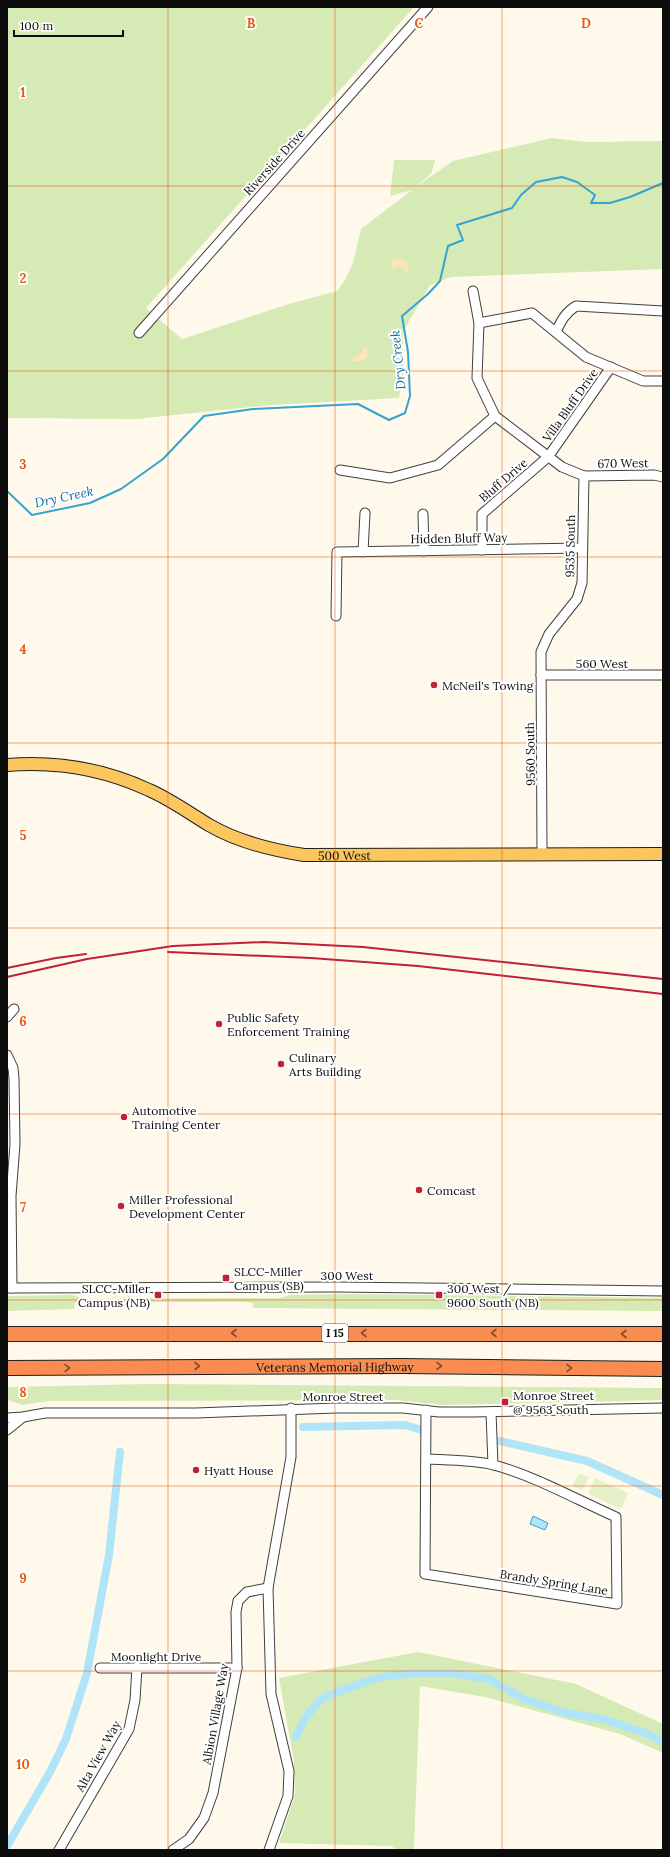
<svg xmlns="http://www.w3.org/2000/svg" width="670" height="1857" viewBox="0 0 670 1857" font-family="Lora,serif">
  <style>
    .green { fill: #d6eab5 }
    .sand { fill: #fce6b7 }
    .pitch { fill: #e7f1c7 }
    .water { fill: #b0e4f8; stroke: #35a3d1 }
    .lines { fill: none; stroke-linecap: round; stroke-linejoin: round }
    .stream { stroke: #35a3d1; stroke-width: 2 }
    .canal { stroke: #b0e4f8; stroke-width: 8 }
    .minor-casing { stroke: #404040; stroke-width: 11 }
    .major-casing { stroke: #1e1e1e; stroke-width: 14 }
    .highway-casing { stroke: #1e1e1e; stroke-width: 16 }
    .minor { stroke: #fff; stroke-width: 9 }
    .major { stroke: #fcc65f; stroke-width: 12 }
    .highway { stroke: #f88c51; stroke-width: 14 }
    .rail { stroke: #c02139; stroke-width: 2 }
    .oneway { stroke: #824c2f }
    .grid { fill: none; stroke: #e8590c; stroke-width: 1; stroke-opacity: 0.55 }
    .poi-dot { fill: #c02139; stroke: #fff; stroke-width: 1.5 }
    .labels { text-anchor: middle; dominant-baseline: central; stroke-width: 4; stroke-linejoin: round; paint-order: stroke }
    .shield { fill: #fff; stroke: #565656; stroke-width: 1 }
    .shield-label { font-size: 11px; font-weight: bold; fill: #0d0d0d }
    .street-label { font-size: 12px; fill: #0d0d0d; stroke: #fff }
    .poi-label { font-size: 12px; fill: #0d0d0d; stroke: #fff; text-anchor: start }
    .water-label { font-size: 13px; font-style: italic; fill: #1372a2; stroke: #fff }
    .grid-label { font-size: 13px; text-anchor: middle; font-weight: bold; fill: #e8590c; stroke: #fff; stroke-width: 4; stroke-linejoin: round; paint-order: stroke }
  </style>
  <rect width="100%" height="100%" fill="#fff9ec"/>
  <g class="green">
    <path d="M 7,7 L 414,7 L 146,308 L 182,339 L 292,303 L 337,291 L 345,280 L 353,263 L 361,229 L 412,190 L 390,196 L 394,160 L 435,160 L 431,174 L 414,188 L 453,161 L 552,138 L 586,142 L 663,141 L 663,269 L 451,277 L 430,285 L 403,332 L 403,379 L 399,398 L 271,405 L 136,419 L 7,418 Z"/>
    <path d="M 349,1294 L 663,1298 L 663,1311 L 253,1308 L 253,1303 L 243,1302 L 84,1302 L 75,1303 L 74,1309 L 7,1311 L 7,1296 L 72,1295 L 85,1299 L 280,1298 L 289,1295 Z"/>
    <path d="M 150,1384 L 663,1388 L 663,1400 L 443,1405 L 396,1400 L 48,1401 L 23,1405 L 7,1400 L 7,1387 Z"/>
    <path d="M 418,1652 L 576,1684 L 663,1724 L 663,1753 L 620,1734 L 485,1697 L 420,1686 L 414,1850 L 398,1850 L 391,1846 L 279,1843 L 295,1795 L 294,1761 L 279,1678 Z"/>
  </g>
  <g class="sand">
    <path d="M 396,258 L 407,262 L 409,267 L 408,271 L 404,271 L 399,265 L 395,268 L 392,268 L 391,262 Z"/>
    <path d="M 364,347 L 367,348 L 368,356 L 363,361 L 353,361 L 353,357 L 361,354 Z"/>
  </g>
  <g class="pitch">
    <path d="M 579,1473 L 589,1477 L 582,1490 L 572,1486 Z"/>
    <path d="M 595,1478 L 628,1493 L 621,1509 L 588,1494 Z"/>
  </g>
  <path class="water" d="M 533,1516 L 548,1523 L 545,1530 L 530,1524 Z"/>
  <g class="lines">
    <path class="stream" d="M 7,491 L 32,515 L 90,503 L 121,489 L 163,459 L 204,416 L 253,409 L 358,404 L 389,420 L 405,413 L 410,396 L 408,352 L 402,316 L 428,294 L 440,281 L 448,246 L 463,240 L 457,225 L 512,208 L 521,195 L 536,182 L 562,177 L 577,182 L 595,195 L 591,203 L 610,203 L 630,197 L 663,183"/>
    <g class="canal">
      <path d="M 303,1427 L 405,1425 L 422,1430"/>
      <path d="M 500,1441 L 587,1461 L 663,1495"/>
      <path d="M 296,1737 L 305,1718 L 321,1699 L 340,1691 L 380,1677 L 414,1673 L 451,1673 L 489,1679 L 524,1699 L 566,1713 L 607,1720 L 645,1733 L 663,1742"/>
      <path d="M 7,1846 L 50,1772 L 66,1739 L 87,1673 L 109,1555 L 120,1452"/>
    </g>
    <defs>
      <g id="minor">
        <path d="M 473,291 L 479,323 L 477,378 L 495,416 L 562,467 L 584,476 L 654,475 L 663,477"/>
        <path d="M 479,323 L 532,313 L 586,357 L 643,381 L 663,381"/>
        <path d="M 556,332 C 561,321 565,313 576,306 L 663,311"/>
        <path d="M 139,333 L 428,7"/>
        <path d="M 340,470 L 390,478 L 438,465 L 495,416"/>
        <path d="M 423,514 L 424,551"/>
        <path d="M 482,550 L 482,514 L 548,457 L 611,367"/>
        <path d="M 363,552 L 365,513"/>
        <path d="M 336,616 L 337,552 L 582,548"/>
        <path d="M 541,675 L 663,675"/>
        <path d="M 542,855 L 541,652 L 549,634 L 577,599 L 582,583 L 584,476"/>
        <path d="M 7,1017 L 14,1009"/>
        <path d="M 7,1055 L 13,1068 L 14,1079 L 15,1144 L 11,1196 L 12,1288"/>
        <path d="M 7,1288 L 337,1287 L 663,1291"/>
        <path d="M 426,1410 L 425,1574 L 617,1604 L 616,1517 C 575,1499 537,1477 494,1465 C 475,1460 447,1460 427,1459"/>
        <path d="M 491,1412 L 493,1465"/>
        <path d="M 7,1418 L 23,1417 L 45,1413 L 196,1413 L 336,1408 L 403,1408 L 439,1412 L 472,1412 L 663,1408"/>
        <path d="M 7,1430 L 23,1417"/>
        <path d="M 100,1668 L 237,1668"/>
        <path d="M 59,1850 L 129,1729 L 135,1700 L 137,1667"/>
        <path d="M 173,1850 L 189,1839 L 204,1818 L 213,1793 L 237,1668 L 236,1612 L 238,1601 L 247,1592 L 268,1588"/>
        <path d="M 269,1850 L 288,1796 L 289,1771 L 271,1694 L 268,1588 L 291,1457 L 291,1408"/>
      </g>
      <g id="major">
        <path id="s1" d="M 7,765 C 56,761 104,769 149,790 C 170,799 189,813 209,825 C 238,842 271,850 304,855 L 663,854"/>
      </g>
      <g id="highway">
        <path d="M 7,1334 L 663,1334"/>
        <path id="s2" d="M 7,1368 L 402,1366 L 663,1369"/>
      </g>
    </defs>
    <use href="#minor" class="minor-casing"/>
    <use href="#major" class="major-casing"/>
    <use href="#highway" class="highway-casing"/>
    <use href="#minor" class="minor"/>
    <use href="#major" class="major"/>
    <use href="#highway" class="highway"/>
    <g class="rail">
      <path d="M 168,952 L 311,958 L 418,966 L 663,994"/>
      <path d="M 7,968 L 56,958 L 86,954"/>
      <path d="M 7,977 L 87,959 L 173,946 L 264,942 L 363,947 L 663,979"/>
    </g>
  </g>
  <defs><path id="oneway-chevron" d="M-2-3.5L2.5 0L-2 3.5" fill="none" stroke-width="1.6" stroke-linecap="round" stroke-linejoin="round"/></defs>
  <g class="oneway">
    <use href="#oneway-chevron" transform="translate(234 1333) rotate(-180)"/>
    <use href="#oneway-chevron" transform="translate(364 1333) rotate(-180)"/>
    <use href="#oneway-chevron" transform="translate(494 1333) rotate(-180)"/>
    <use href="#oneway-chevron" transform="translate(624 1334) rotate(-180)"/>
    <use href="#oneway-chevron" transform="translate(197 1366)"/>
    <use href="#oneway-chevron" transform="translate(439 1366) rotate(1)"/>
    <use href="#oneway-chevron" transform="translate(67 1368) rotate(-1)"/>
    <use href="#oneway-chevron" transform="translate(569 1368) rotate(1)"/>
  </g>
  <path class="grid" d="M 168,7 L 168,1850M 335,7 L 335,1850M 502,7 L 502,1850M 7,186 L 663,186M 7,371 L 663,371M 7,557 L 663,557M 7,743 L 663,743M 7,928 L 663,928M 7,1114 L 663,1114M 7,1300 L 663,1300M 7,1486 L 663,1486M 7,1671 L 663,1671"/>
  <g class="poi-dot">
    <circle cx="434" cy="685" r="4"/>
    <circle cx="219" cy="1024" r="4"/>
    <circle cx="281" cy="1064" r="4"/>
    <circle cx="124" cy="1117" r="4"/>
    <circle cx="419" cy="1190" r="4"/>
    <circle cx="121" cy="1206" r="4"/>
    <rect x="222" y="1274" width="8" height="8" rx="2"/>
    <rect x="154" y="1291" width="8" height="8" rx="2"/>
    <rect x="435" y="1291" width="8" height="8" rx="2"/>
    <rect x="501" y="1398" width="8" height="8" rx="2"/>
    <circle cx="196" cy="1470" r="4"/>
  </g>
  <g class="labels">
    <rect class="shield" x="322" y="1324" width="26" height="18" rx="3"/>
    <g class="shield-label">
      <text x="335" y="1333">I 15</text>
    </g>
    <g class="street-label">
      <text transform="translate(274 162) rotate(-48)">Riverside Drive</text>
      <text transform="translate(570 405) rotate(-55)">Villa Bluff Drive</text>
      <text transform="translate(623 463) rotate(-1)">670 West</text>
      <text transform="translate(503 480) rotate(-41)">Bluff Drive</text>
      <text transform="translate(459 538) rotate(-1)">Hidden Bluff Way</text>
      <text transform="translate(570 546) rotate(-89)">9535 South</text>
      <text x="602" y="663">560 West</text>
      <text transform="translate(530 754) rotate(-91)">9560 South</text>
      <text stroke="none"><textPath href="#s1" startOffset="356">500 West</textPath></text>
      <text x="347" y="1275">300 West</text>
      <text stroke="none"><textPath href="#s2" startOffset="328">Veterans Memorial Highway</textPath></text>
      <text x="343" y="1396">Monroe Street</text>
      <text transform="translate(554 1582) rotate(9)">Brandy Spring Lane</text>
      <text x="156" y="1656">Moonlight Drive</text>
      <text transform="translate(215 1714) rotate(-80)">Albion Village Way</text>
      <text transform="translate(98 1756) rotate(-61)">Alta View Way</text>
    </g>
    <g class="poi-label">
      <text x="442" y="685">McNeil's Towing</text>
      <text x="227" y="1017">Public Safety<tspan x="227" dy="14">Enforcement Training</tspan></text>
      <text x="289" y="1057">Culinary<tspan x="289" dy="14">Arts Building</tspan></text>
      <text x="132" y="1110">Automotive<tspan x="132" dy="14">Training Center</tspan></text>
      <text x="427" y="1190">Comcast</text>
      <text x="129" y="1199">Miller Professional<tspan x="129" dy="14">Development Center</tspan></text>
      <text x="234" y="1271">SLCC-Miller<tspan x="234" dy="14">Campus (SB)</tspan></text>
      <text x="150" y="1288" text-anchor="end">SLCC-Miller<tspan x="150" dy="14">Campus (NB)</tspan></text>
      <text x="447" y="1288">300 West /<tspan x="447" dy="14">9600 South (NB)</tspan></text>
      <text x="513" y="1395">Monroe Street<tspan x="513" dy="14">@ 9563 South</tspan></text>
      <text x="204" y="1470">Hyatt House</text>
    </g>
    <g class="water-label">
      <text transform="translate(398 360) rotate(-96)">Dry Creek</text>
      <text transform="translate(64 497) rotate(-12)">Dry Creek</text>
    </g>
  </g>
  <g class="grid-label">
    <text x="251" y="28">B</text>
    <text x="419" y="28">C</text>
    <text x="586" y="28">D</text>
    <text x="23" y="97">1</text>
    <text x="23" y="283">2</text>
    <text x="23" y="469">3</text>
    <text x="23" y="654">4</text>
    <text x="23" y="840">5</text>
    <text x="23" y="1026">6</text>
    <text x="23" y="1212">7</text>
    <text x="23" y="1397">8</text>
    <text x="23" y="1583">9</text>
    <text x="23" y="1769">10</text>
  </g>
  <rect width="670" height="1857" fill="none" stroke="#0d0d0d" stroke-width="16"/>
  <path d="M14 30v6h109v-6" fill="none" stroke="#0d0d0d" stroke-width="2"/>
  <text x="20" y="30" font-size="12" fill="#0d0d0d" stroke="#ffffff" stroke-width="3" paint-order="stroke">100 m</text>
</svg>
